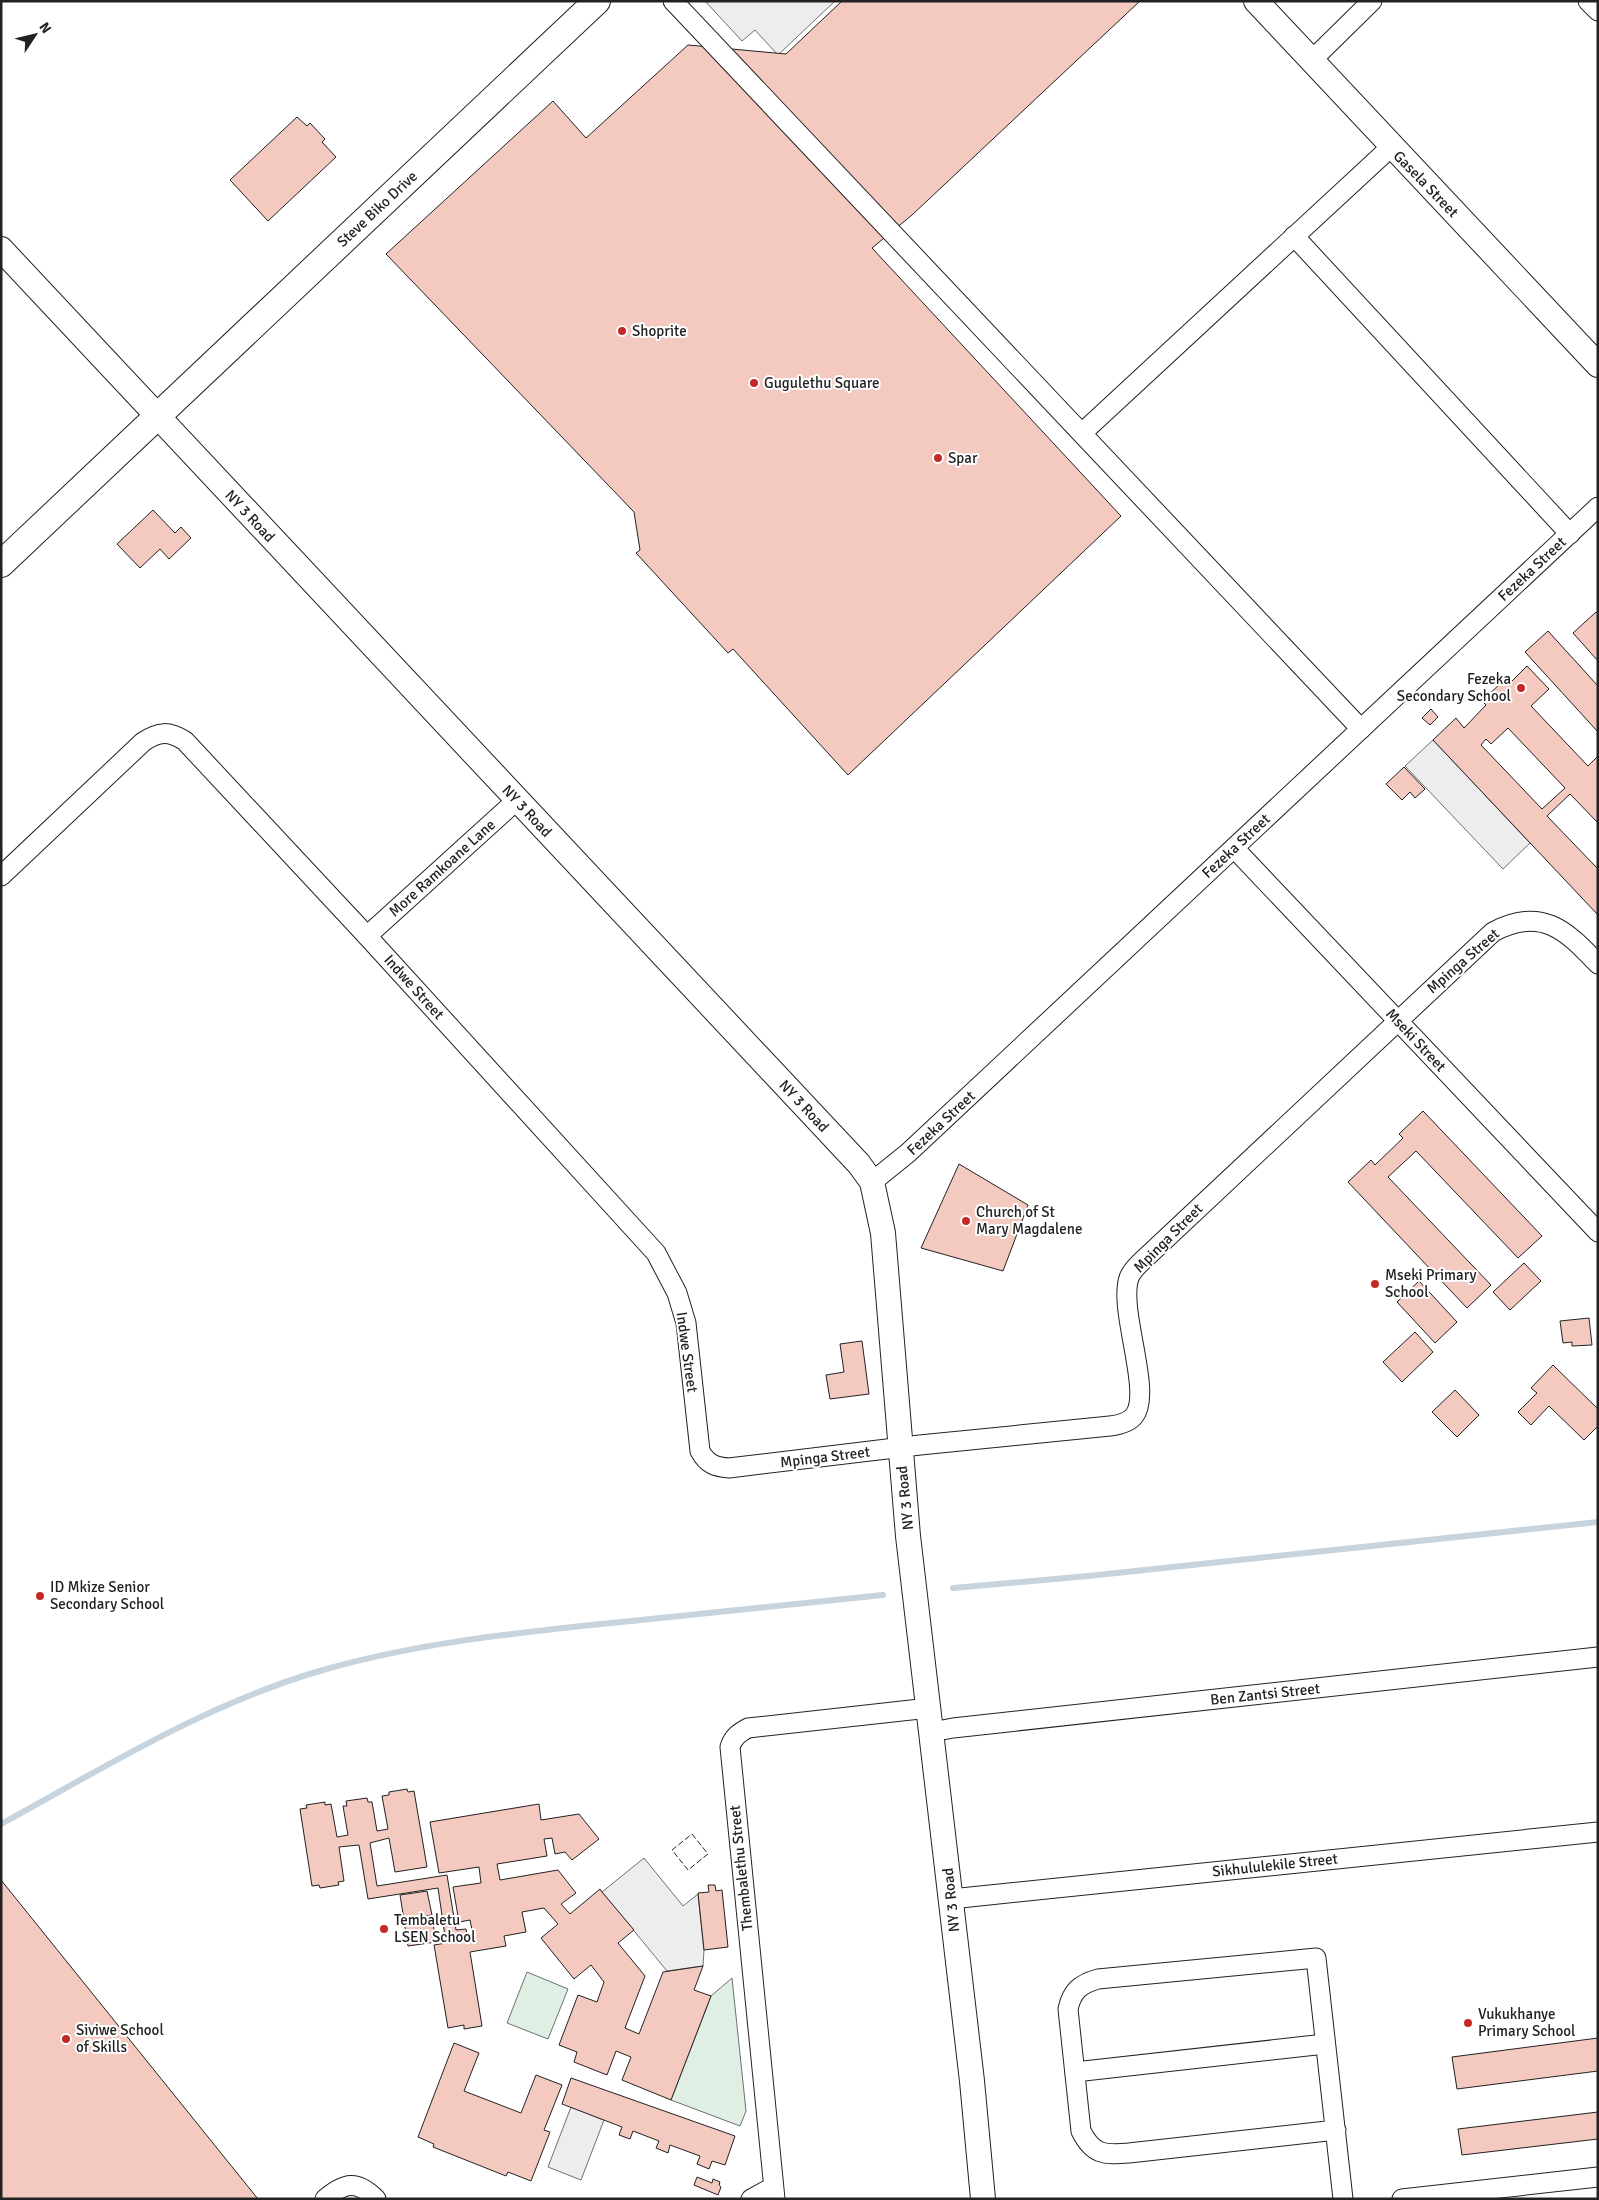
<svg xmlns="http://www.w3.org/2000/svg" width="1599" height="2200" viewBox="0 0 1599 2200" font-family="Signika,sans-serif">
  <style>
    .green { fill: #e0efe3; stroke: #6f6f6f }
    .parking { fill: #ededed; stroke: #6f6f6f }
    .lines { fill: none; stroke-linecap: round; stroke-linejoin: round }
    .stream { stroke: #c7d3dd; stroke-width: 6 }
    .building { fill: #f3c9c0; stroke: #222; fill-rule: evenodd }
    .minor-casing { stroke: #222; stroke-width: 21 }
    .tertiary-casing { stroke: #222; stroke-width: 26 }
    .secondary-casing { stroke: #222; stroke-width: 28 }
    .minor { stroke: #fff; stroke-width: 19 }
    .tertiary { stroke: #fff; stroke-width: 24 }
    .secondary { stroke: #fff; stroke-width: 26 }
    .fence { stroke: #222; stroke-width: 1; stroke-dasharray: 6 2.5; stroke-linecap: butt }
    .poi-dot { fill: #c62828; stroke: #fff; stroke-width: 2 }
    .labels { text-anchor: middle; dominant-baseline: central; stroke-width: 4; stroke-linejoin: round; paint-order: stroke }
    .street-label { font-size: 15px; fill: #222; stroke: #fff }
    .poi-label { font-size: 15px; fill: #222; stroke: #fff; text-anchor: start }
  </style>
  <rect width="100%" height="100%" fill="#fff"/>
  <g class="green">
    <path d="M 527,1972 L 568,1989 L 548,2039 L 507,2023 Z"/>
    <path d="M 732,1978 L 746,2111 L 740,2126 L 671,2100 L 711,1996 Z"/>
  </g>
  <g class="parking">
    <path d="M 705,1 L 835,1 L 778,55 L 755,30 L 742,41 Z"/>
    <path d="M 1433,740 L 1530,843 L 1503,869 L 1405,766 Z"/>
    <path d="M 644,1858 L 683,1906 L 698,1894 L 704,1950 L 703,1966 L 667,1971 L 602,1892 Z"/>
    <path d="M 571,2107 L 604,2120 L 581,2180 L 548,2167 Z"/>
  </g>
  <g class="lines">
    <g class="stream">
      <path d="M 953,1588 L 1088,1576 L 1598,1522"/>
      <path d="M 1,1824 C 105,1767 208,1703 323,1670 C 417,1643 514,1633 611,1623 C 702,1614 793,1604 883,1595"/>
    </g>
  </g>
  <g class="building">
    <path d="M 842,1 L 1140,1 L 912,215 L 872,248 L 1121,516 L 848,775 L 733,649 L 728,653 L 636,553 L 640,550 L 634,512 L 386,254 L 553,101 L 586,138 L 688,45 L 786,54 Z"/>
    <path d="M 297,117 L 307,126 L 310,123 L 325,139 L 322,142 L 336,157 L 268,221 L 230,180 Z"/>
    <path d="M 153,510 L 175,533 L 181,527 L 191,538 L 169,559 L 160,549 L 140,568 L 117,544 Z"/>
    <path d="M 1596,612 L 1598,614 L 1598,661 L 1573,633 Z"/>
    <path d="M 1548,631 L 1598,686 L 1598,732 L 1525,652 Z"/>
    <path d="M 1527,666 L 1549,689 L 1531,706 L 1588,766 L 1598,756 L 1598,823 L 1570,794 L 1547,816 L 1598,869 L 1598,915 L 1433,740 L 1456,718 L 1464,728 L 1486,705 L 1482,701 L 1506,678 L 1510,683 ZM 1508,728 L 1565,788 L 1542,809 L 1481,745 L 1486,739 L 1491,744 Z"/>
    <path d="M 1431,709 L 1438,717 L 1430,725 L 1422,718 Z"/>
    <path d="M 1404,767 L 1425,789 L 1415,798 L 1410,792 L 1402,800 L 1386,784 Z"/>
    <path d="M 1423,1111 L 1542,1236 L 1518,1258 L 1416,1151 L 1388,1177 L 1491,1285 L 1467,1308 L 1348,1182 L 1371,1160 L 1375,1165 L 1403,1138 L 1399,1134 Z"/>
    <path d="M 959,1164 L 1028,1205 L 1003,1271 L 921,1248 Z"/>
    <path d="M 1524,1263 L 1541,1281 L 1510,1310 L 1493,1292 Z"/>
    <path d="M 1419,1281 L 1457,1322 L 1435,1343 L 1397,1302 Z"/>
    <path d="M 1589,1318 L 1592,1345 L 1572,1346 L 1572,1342 L 1563,1343 L 1560,1321 Z"/>
    <path d="M 1415,1332 L 1433,1352 L 1402,1382 L 1383,1362 Z"/>
    <path d="M 862,1341 L 869,1394 L 830,1399 L 826,1375 L 844,1372 L 840,1344 Z"/>
    <path d="M 1553,1365 L 1598,1409 L 1598,1426 L 1584,1440 L 1549,1406 L 1531,1425 L 1518,1412 L 1537,1393 L 1531,1388 Z"/>
    <path d="M 1455,1390 L 1479,1415 L 1457,1437 L 1432,1412 Z"/>
    <path d="M 407,1789 L 408,1792 L 414,1791 L 427,1867 L 395,1872 L 389,1838 L 370,1843 L 377,1886 L 447,1875 L 456,1930 L 466,1929 L 468,1941 L 474,1940 L 470,1920 L 459,1922 L 453,1887 L 481,1883 L 479,1867 L 439,1873 L 430,1822 L 539,1804 L 541,1820 L 579,1814 L 599,1839 L 572,1860 L 565,1852 L 555,1854 L 552,1838 L 544,1839 L 547,1856 L 497,1864 L 500,1880 L 558,1870 L 576,1893 L 561,1904 L 570,1914 L 600,1889 L 602,1892 L 634,1930 L 618,1943 L 645,1976 L 625,2028 L 639,2034 L 663,1972 L 703,1966 L 694,1990 L 711,1996 L 671,2100 L 622,2080 L 631,2057 L 616,2051 L 607,2075 L 574,2062 L 577,2052 L 559,2045 L 578,1995 L 597,2002 L 604,1982 L 591,1965 L 574,1979 L 541,1938 L 558,1924 L 544,1908 L 522,1912 L 526,1932 L 504,1936 L 506,1946 L 470,1952 L 482,2026 L 464,2029 L 464,2025 L 448,2028 L 434,1945 L 446,1943 L 438,1888 L 368,1899 L 359,1845 L 339,1847 L 344,1881 L 338,1882 L 339,1885 L 320,1888 L 319,1885 L 312,1886 L 300,1809 L 307,1808 L 306,1805 L 325,1802 L 325,1805 L 331,1804 L 337,1837 L 348,1835 L 343,1806 L 347,1806 L 346,1801 L 367,1798 L 368,1802 L 372,1802 L 377,1831 L 388,1829 L 382,1796 L 389,1795 L 389,1792 Z"/>
    <path d="M 1,1880 L 258,2199 L 1,2199 Z"/>
    <path d="M 708,1885 L 715,1885 L 716,1891 L 722,1890 L 728,1947 L 704,1950 L 698,1893 L 709,1892 Z"/>
    <path d="M 427,1891 L 432,1915 L 404,1920 L 400,1895 Z"/>
    <path d="M 432,1917 L 436,1942 L 408,1946 L 404,1921 Z"/>
    <path d="M 1598,2038 L 1598,2071 L 1457,2089 L 1452,2057 Z"/>
    <path d="M 454,2043 L 479,2053 L 464,2091 L 521,2113 L 536,2075 L 562,2085 L 544,2130 L 550,2132 L 531,2181 L 508,2172 L 506,2176 L 433,2147 L 434,2144 L 418,2137 Z"/>
    <path d="M 571,2078 L 735,2136 L 725,2165 L 712,2161 L 709,2169 L 697,2164 L 700,2156 L 670,2145 L 668,2153 L 656,2148 L 659,2141 L 633,2131 L 630,2139 L 619,2135 L 622,2127 L 562,2104 Z"/>
    <path d="M 1598,2112 L 1598,2139 L 1462,2155 L 1458,2129 Z"/>
    <path d="M 697,2177 L 712,2183 L 713,2179 L 720,2182 L 719,2185 L 721,2187 L 718,2195 L 694,2185 Z"/>
  </g>
  <g class="lines">
    <defs>
      <g id="minor">
        <path d="M 673,1 L 1361,729"/>
        <path d="M 1588,1 L 1598,11"/>
        <path d="M 1312,60 L 1372,1"/>
        <path d="M 1294,236 L 1570,534"/>
        <path d="M 1082,433 L 1391,147"/>
        <path d="M 1234,848 L 1598,1232"/>
        <path d="M 1,876 L 143,742 C 159,731 169,731 185,741 L 367,936 L 656,1253 L 677,1293 L 686,1323 L 700,1451 C 707,1464 715,1467 729,1468 L 920,1445 L 1110,1426 C 1119,1425 1128,1423 1134,1416 C 1153,1393 1118,1310 1129,1278 C 1131,1272 1136,1267 1140,1263 L 1493,932 C 1541,906 1566,930 1598,964"/>
        <path d="M 367,936 L 517,800"/>
        <path d="M 872,1182 L 908,1153 L 1598,507"/>
        <path d="M 932,1732 L 953,1728 L 1598,1657"/>
        <path d="M 951,1899 L 1598,1832"/>
        <path d="M 1075,2072 L 1325,2044"/>
        <path d="M 1336,2130 L 1129,2153 C 1104,2155 1093,2155 1081,2131 L 1068,2009 C 1072,1991 1080,1984 1098,1979 L 1316,1958 L 1343,2199"/>
        <path d="M 325,2199 C 345,2182 357,2180 376,2199"/>
        <path d="M 751,2199 L 773,2187"/>
        <path d="M 775,2199 L 730,1747 C 733,1737 739,1733 748,1728 L 929,1708"/>
        <path d="M 1402,2199 L 1598,2177"/>
      </g>
      <g id="tertiary">
        <path d="M 1256,1 L 1598,365"/>
        <path d="M 1,249 L 859,1164 L 872,1182 L 883,1233 L 908,1536 L 972,2081 L 983,2199"/>
      </g>
      <path id="secondary" d="M 1,564 L 597,1"/>
    </defs>
    <use href="#minor" class="minor-casing"/>
    <use href="#tertiary" class="tertiary-casing"/>
    <use href="#secondary" class="secondary-casing"/>
    <use href="#minor" class="minor"/>
    <use href="#tertiary" class="tertiary"/>
    <use href="#secondary" class="secondary"/>
    <path class="fence" d="M 692,1834 L 708,1854 L 688,1870 L 672,1850 Z"/>
  </g>
  <g class="poi-dot">
    <circle cx="622" cy="331" r="5"/>
    <circle cx="754" cy="383" r="5"/>
    <circle cx="938" cy="458" r="5"/>
    <circle cx="1521" cy="688" r="5"/>
    <circle cx="966" cy="1221" r="5"/>
    <circle cx="1375" cy="1284" r="5"/>
    <circle cx="40" cy="1596" r="5"/>
    <circle cx="384" cy="1929" r="5"/>
    <circle cx="1468" cy="2023" r="5"/>
    <circle cx="66" cy="2039" r="5"/>
  </g>
  <g class="labels">
    <g class="street-label">
      <text transform="translate(1426 184) rotate(46)">Gasela Street</text>
      <text transform="translate(377 209) rotate(-43)">Steve Biko Drive</text>
      <text transform="translate(250 516) rotate(47)">NY 3 Road</text>
      <text transform="translate(1532 569) rotate(-43)">Fezeka Street</text>
      <text transform="translate(527 811) rotate(47)">NY 3 Road</text>
      <text transform="translate(1236 846) rotate(-43)">Fezeka Street</text>
      <text transform="translate(442 868) rotate(-42)">More Ramkoane Lane</text>
      <text transform="translate(1463 961) rotate(-41)">Mpinga Street</text>
      <text transform="translate(414 987) rotate(48)">Indwe Street</text>
      <text transform="translate(1416 1040) rotate(47)">Mseki Street</text>
      <text transform="translate(804 1106) rotate(47)">NY 3 Road</text>
      <text transform="translate(941 1123) rotate(-43)">Fezeka Street</text>
      <text transform="translate(1168 1238) rotate(-45)">Mpinga Street</text>
      <text transform="translate(687 1352) rotate(82)">Indwe Street</text>
      <text transform="translate(825 1457) rotate(-7)">Mpinga Street</text>
      <text transform="translate(905 1498) rotate(-96)">NY 3 Road</text>
      <text transform="translate(1265 1694) rotate(-6)">Ben Zantsi Street</text>
      <text transform="translate(1275 1865) rotate(-6)">Sikhululekile Street</text>
      <text transform="translate(741 1868) rotate(-96)">Thembalethu Street</text>
      <text transform="translate(951 1900) rotate(-96)">NY 3 Road</text>
    </g>
    <g class="poi-label">
      <text x="632" y="331">Shoprite</text>
      <text x="764" y="383">Gugulethu Square</text>
      <text x="948" y="458">Spar</text>
      <text x="1511" y="679" text-anchor="end">Fezeka<tspan x="1511" dy="17">Secondary School</tspan></text>
      <text x="976" y="1212">Church of St<tspan x="976" dy="17">Mary Magdalene</tspan></text>
      <text x="1385" y="1275">Mseki Primary<tspan x="1385" dy="17">School</tspan></text>
      <text x="50" y="1587">ID Mkize Senior<tspan x="50" dy="17">Secondary School</tspan></text>
      <text x="394" y="1920">Tembaletu<tspan x="394" dy="17">LSEN School</tspan></text>
      <text x="1478" y="2014">Vukukhanye<tspan x="1478" dy="17">Primary School</tspan></text>
      <text x="76" y="2030">Siviwe School<tspan x="76" dy="17">of Skills</tspan></text>
    </g>
  </g>
  <rect width="1599" height="2200" fill="none" stroke="#222222" stroke-width="5"/>
  <g transform="translate(35 35) rotate(55)" stroke="#ffffff" stroke-width="4" paint-order="stroke">
  <path d="M0-4L9 19L0 12L-9 19Z" fill="#222222"/>
  <text y="-8" font-size="14" font-weight="bold" text-anchor="middle" fill="#222222">N</text>
  </g>
</svg>
